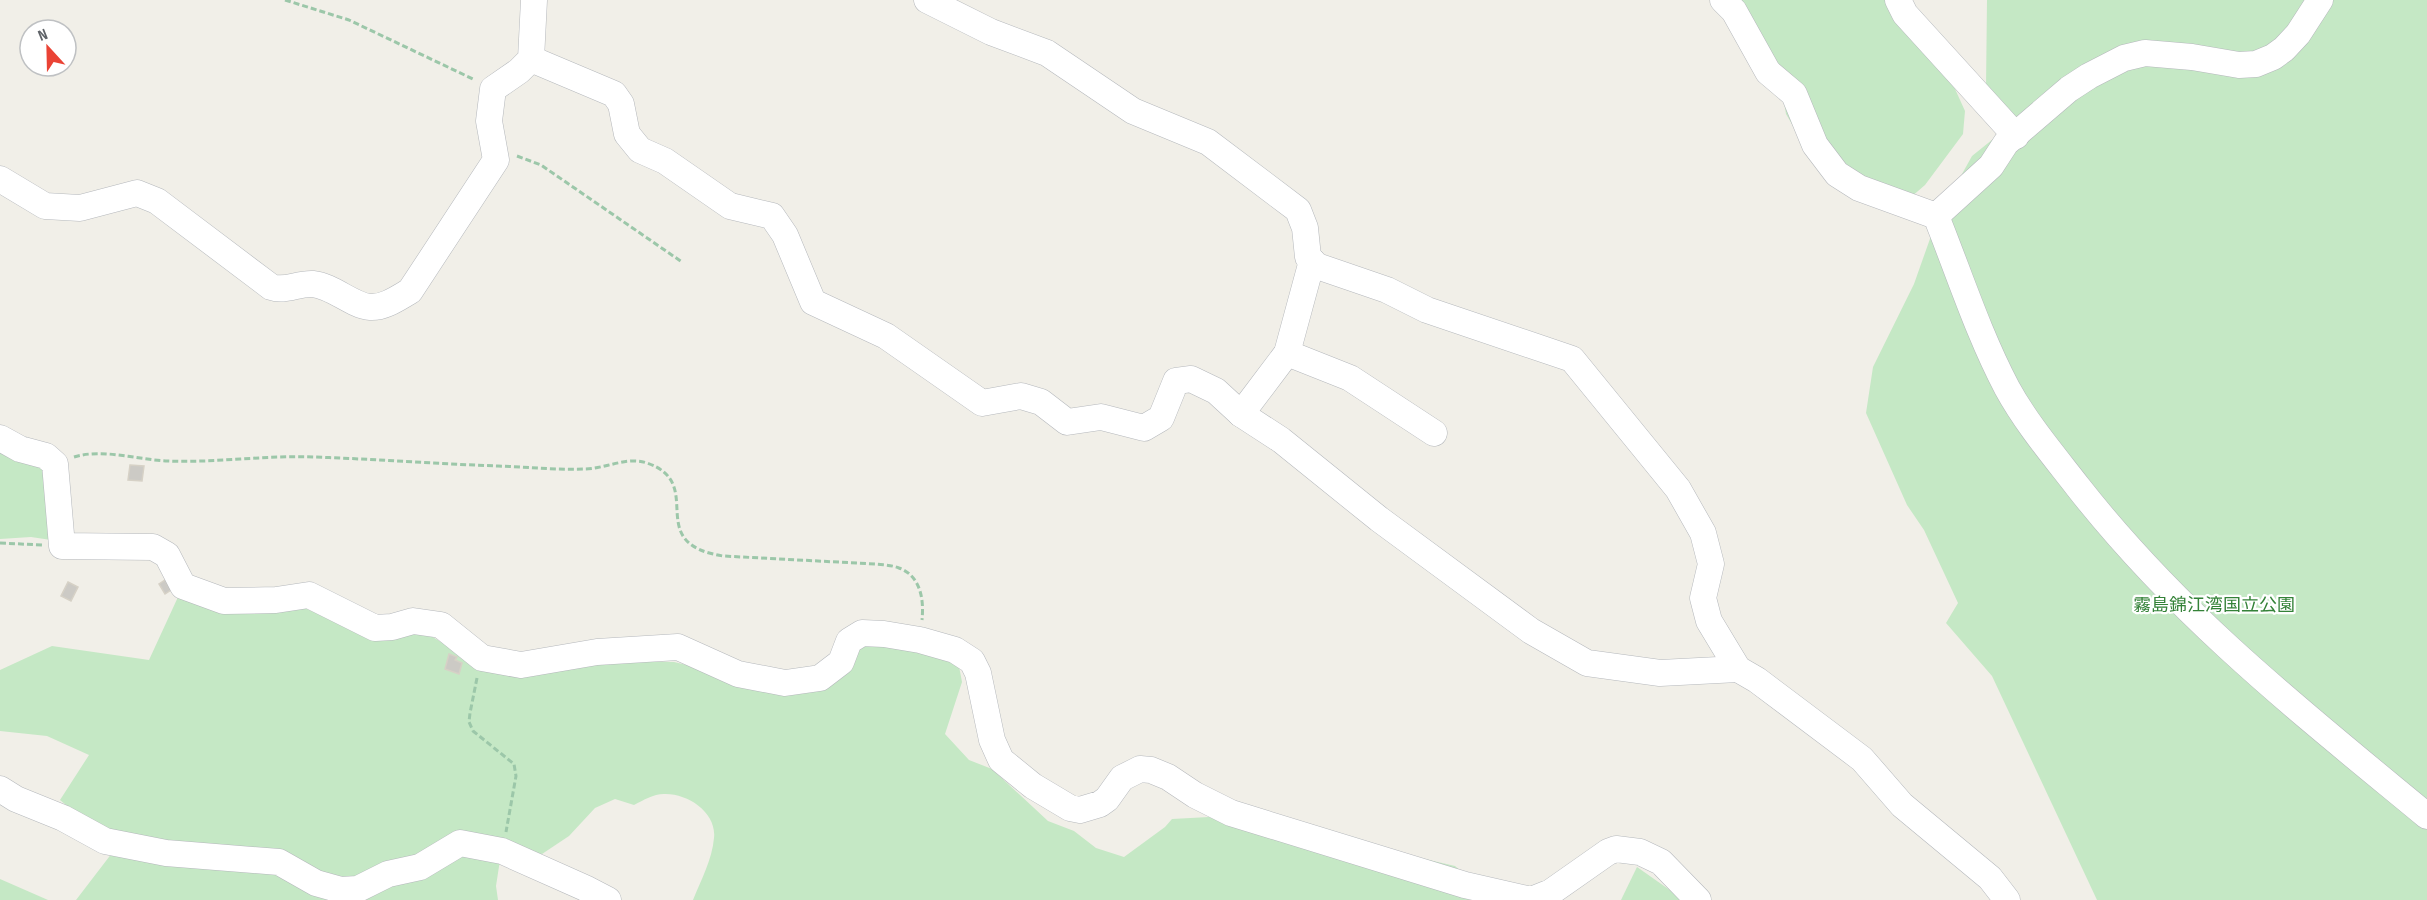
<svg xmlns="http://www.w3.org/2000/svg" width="2427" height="900" viewBox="0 0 2427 900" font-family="'Sofia Sans Condensed','Noto Sans JP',sans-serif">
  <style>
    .green { fill: #c5e8c5 }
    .building { fill: #cccac5; stroke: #d6d1c6; stroke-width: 1.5 }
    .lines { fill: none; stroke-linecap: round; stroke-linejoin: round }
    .minor-casing { stroke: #b5b8bc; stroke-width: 27 }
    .path { stroke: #9cc7a9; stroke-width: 3; stroke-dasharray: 6 3; stroke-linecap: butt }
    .minor { stroke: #fff; stroke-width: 26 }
    .labels { text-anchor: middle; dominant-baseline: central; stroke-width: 4.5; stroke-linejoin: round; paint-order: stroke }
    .park-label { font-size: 18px; fill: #348238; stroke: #fff }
  </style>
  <rect width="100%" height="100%" fill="#f1efe8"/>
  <g class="green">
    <path d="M 1720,0 L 1888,0 L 1951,80 L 1965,111 L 1963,134 L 1925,185 L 1903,204 L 1803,143 L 1786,114 L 1781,84 Z"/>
    <path d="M 1987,0 L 2427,0 L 2427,900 L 2097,900 L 1992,676 L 1946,623 L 1958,603 L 1924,530 L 1907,505 L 1866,413 L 1873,367 L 1914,284 L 1937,219 L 1972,156 L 2003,131 L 1986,88 Z"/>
    <path d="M 0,448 L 43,467 L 51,540 L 31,537 L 0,539 Z"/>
    <path d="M 178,597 L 298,605 L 377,639 L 416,627 L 486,669 L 590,660 L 674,662 L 805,693 L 860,645 L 903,642 L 958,661 L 962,682 L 945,734 L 969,760 L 992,769 L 1048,821 L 1074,831 L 1096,848 L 1124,857 L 1165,827 L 1172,819 L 1209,817 L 1325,848 L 1412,856 L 1455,866 L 1494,900 L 693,900 C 701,880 712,860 714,838 C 717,813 688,793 664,794 C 653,794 644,800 634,805 L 615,799 L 595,808 L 569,836 L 542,854 L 518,851 L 500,860 L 496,886 L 498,900 L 76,900 L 122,840 L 89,824 L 60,800 L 89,755 L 47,736 L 0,731 L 0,670 L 52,646 L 149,660 Z"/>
    <path d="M 1637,867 L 1684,900 L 1621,900 Z"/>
    <path d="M 0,879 L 48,900 L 0,900 Z"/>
  </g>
  <g class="building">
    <path d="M 130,465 L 144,466 L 142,481 L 128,480 Z"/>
    <path d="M 165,580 L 171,590 L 165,594 L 159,584 Z"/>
    <path d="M 68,582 L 78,587 L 71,601 L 61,596 Z"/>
    <path d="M 449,654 L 457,657 L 455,660 L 462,663 L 459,674 L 445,669 Z"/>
  </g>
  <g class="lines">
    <defs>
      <g id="minor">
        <path d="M 927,0 L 991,32 L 1047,53 L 1133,111 L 1208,142 L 1298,210 L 1305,228 L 1308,257 L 1317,266 L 1387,290 L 1427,310 L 1572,359 L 1678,489 L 1703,533 L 1711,564 L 1703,598 L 1709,621 L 1738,669 L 1757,680 L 1862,759 L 1902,805 L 1990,878 L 2007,900"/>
        <path d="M 1723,0 L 1734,11 L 1768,72 L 1794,94 L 1815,145 L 1837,174 L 1859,188 L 1936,216 C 1959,273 1978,333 2007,388 C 2026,423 2054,456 2078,487 C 2180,617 2301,712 2427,816"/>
        <path d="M 1898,0 L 1905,14 L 2016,136"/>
        <path d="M 531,59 L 614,94 L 621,104 L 627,134 L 640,150 L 665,161 L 730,206 L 772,216 L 785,235 L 813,302 L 886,336 L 982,403 L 1021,396 L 1041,402 L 1067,422 L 1101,417 L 1144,428 L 1161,418 L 1176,381 L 1191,379 L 1216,391 L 1241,414 L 1281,440 L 1379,519 L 1531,631 L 1587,663 L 1660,673 L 1738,669"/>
        <path d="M 0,179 L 45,206 L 80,208 L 137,193 L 157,201 L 271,287 C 286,292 297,283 313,284 C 333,286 353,306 370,307 C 384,308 398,298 410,291 L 496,160 L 489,121 L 493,89 L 519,71 L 531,59 L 534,0"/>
        <path d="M 1936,216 L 1991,166 L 2006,143 L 2069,89 L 2089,76 L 2124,58 L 2145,53 L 2192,57 L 2239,65 L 2256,64 L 2273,57 L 2284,49 L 2298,34 L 2320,0"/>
        <path d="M 1287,353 L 1350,378 L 1434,433"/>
        <path d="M 1241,414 L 1287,353 L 1312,261"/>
        <path d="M 0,438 L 20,449 L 46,456 L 55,464 L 62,546 L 153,547 L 167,555 L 183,586 L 224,601 L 276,600 L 309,595 L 375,628 L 392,627 L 413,621 L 441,625 L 482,658 L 521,665 L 597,652 L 678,647 L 738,674 L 785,683 L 820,678 L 841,662 L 849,641 L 862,633 L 884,634 L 920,640 L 955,650 L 972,661 L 978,673 L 992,740 L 1001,760 L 1033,786 L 1070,808 L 1080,810 L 1100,804 L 1107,799 L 1122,778 L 1140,769 L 1151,770 L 1168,777 L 1195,795 L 1231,813 L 1465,885 L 1531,900 L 1551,892 L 1608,852 L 1616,849 L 1640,852 L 1661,862 L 1698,900"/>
        <path d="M 0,789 L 16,799 L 63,818 L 105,841 L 166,853 L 279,862 L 316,883 L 341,890 L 358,889 L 388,874 L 420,867 L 460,843 L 502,851 L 585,888 L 608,900"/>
      </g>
    </defs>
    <use href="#minor" class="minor-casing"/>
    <g class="path">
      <path d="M 285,0 L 349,20 L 475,80"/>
      <path d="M 517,156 L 541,165 L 682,262"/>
      <path d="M 74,457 C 103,448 138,460 168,461 C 216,463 265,455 313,457 C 375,459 437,464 498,466 C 527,467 556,470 584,469 C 605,469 627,456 647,463 C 708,484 641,543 723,556 L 875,564 C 883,565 892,565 899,568 C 921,576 924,600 922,620"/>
      <path d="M 0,543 L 42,545"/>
      <path d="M 477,678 L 470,713 L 469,722 L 473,731 L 514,764 L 516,776 L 506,832"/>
    </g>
    <use href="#minor" class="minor"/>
  </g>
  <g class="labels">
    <g class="park-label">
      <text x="2214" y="605">霧島錦江湾国立公園</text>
    </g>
  </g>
  <g transform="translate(48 48) rotate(338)"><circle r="28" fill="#ffffff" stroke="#bfc1c3" stroke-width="1.5"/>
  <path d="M0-4.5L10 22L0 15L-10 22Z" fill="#ea4335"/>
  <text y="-9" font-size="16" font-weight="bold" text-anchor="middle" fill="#5f6368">N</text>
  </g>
</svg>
